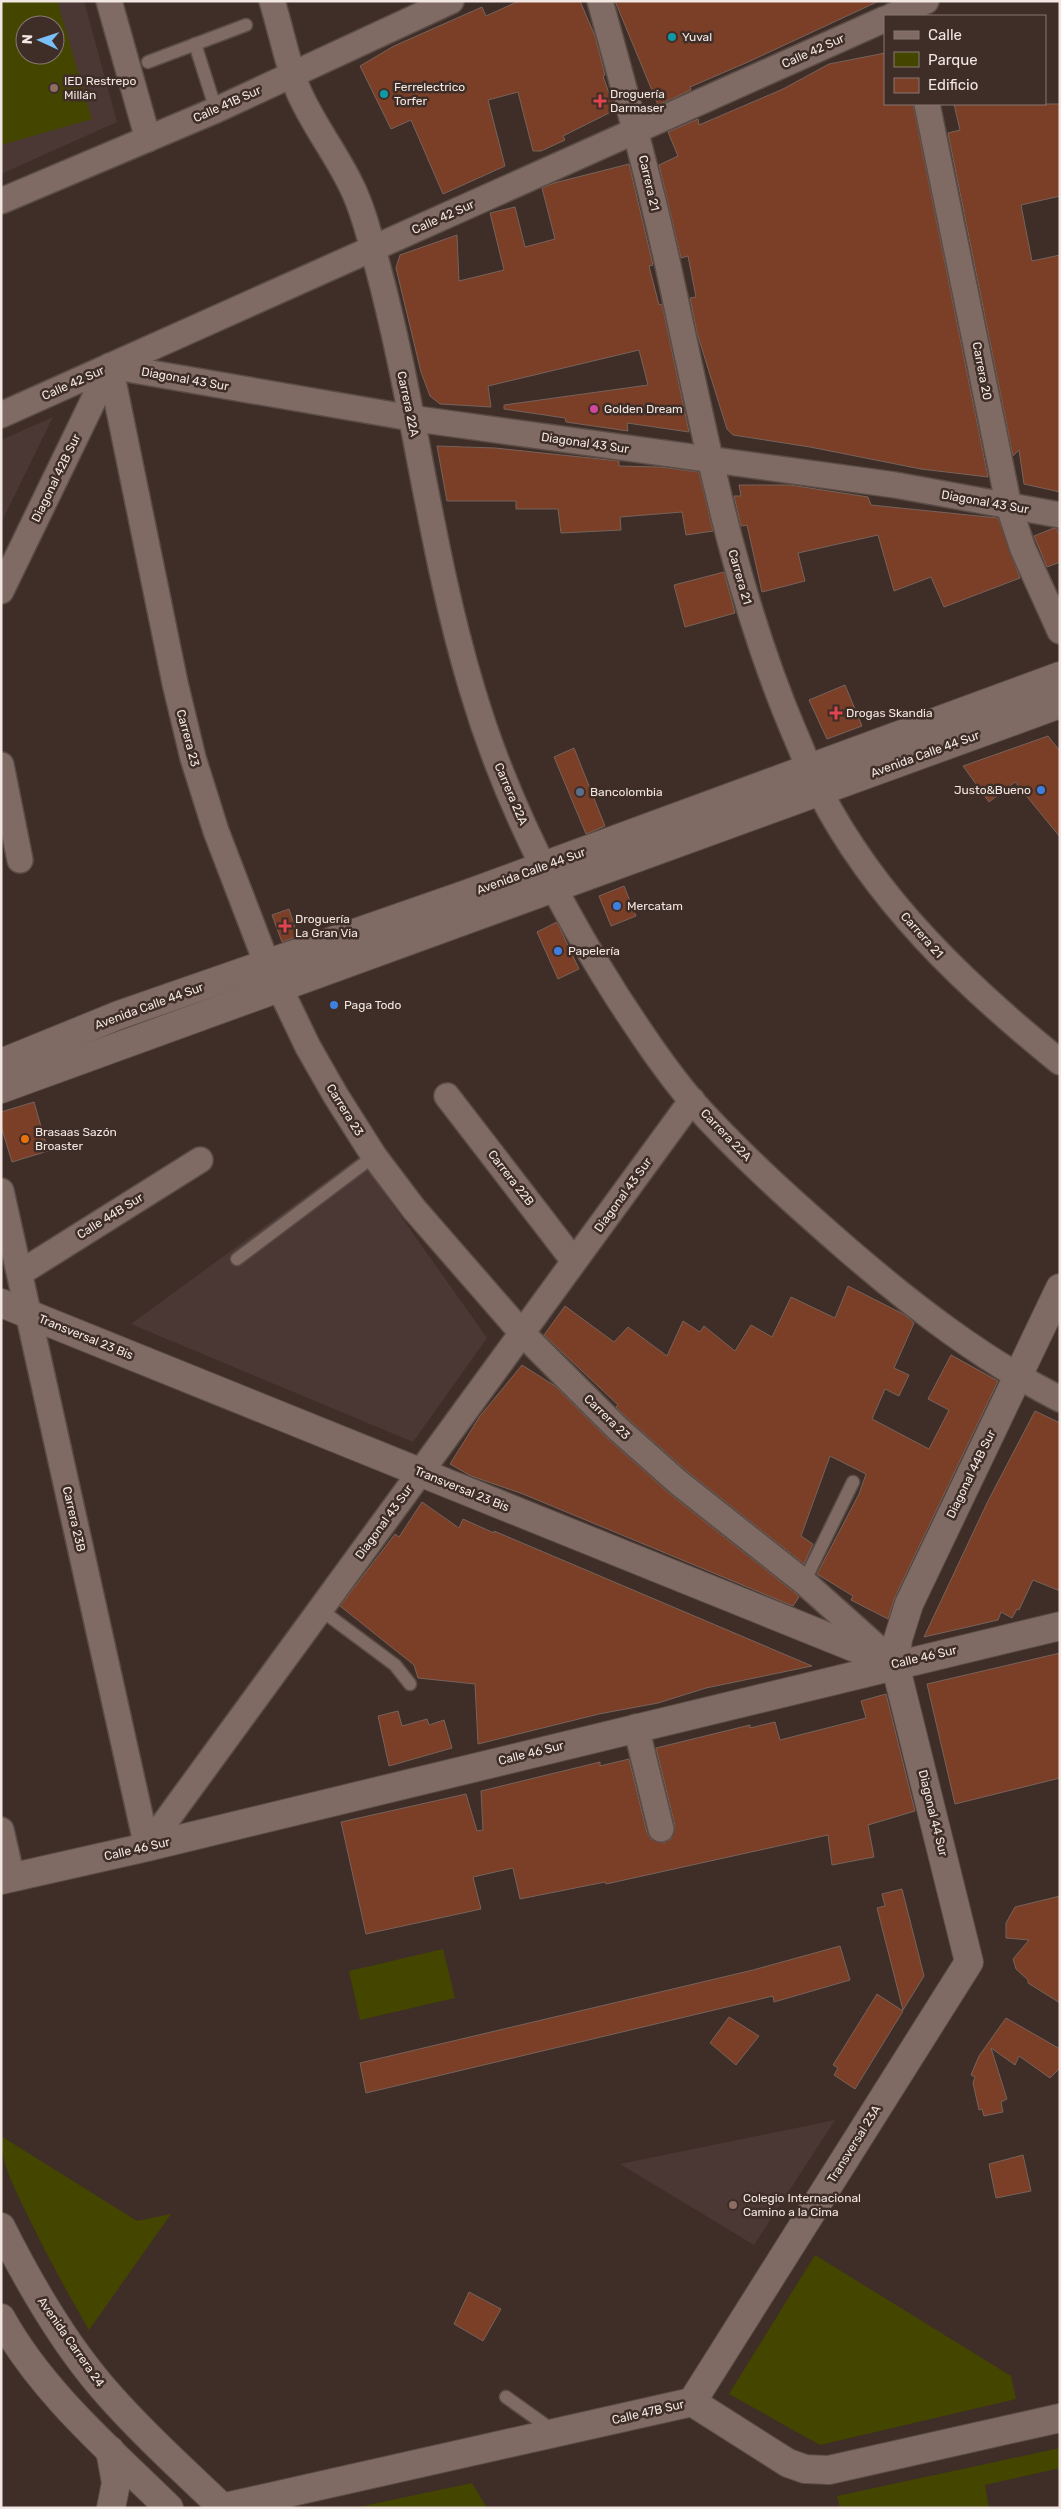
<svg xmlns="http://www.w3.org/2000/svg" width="1061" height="2509" viewBox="0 0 1061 2509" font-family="Rubik,sans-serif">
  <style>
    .education { fill: #4b3834; fill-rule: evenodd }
    .green { fill: #444600; fill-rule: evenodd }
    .building { fill: #7b3f27; stroke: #76635b }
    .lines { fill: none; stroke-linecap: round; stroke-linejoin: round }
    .lane-casing { stroke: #5a4c46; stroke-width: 15 }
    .street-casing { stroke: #5a4c46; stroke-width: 28 }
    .secondary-casing { stroke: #5a4c46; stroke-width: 30 }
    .lane { stroke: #7f6b64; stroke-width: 12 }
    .street { stroke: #7f6b64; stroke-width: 25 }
    .secondary { stroke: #7f6b64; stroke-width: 28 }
    .culture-dot { fill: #0f9aa8; stroke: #3f2d27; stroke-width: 2 }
    .education-dot { fill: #8d6e63; stroke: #3f2d27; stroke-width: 2 }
    .health-dot { fill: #e0444e; stroke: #3f2d27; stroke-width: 2 }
    .hotel-dot { fill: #d1479c; stroke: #3f2d27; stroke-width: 2 }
    .shop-dot { fill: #3f7fe0; stroke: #3f2d27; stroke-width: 2 }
    .service-dot { fill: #5c6f8a; stroke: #3f2d27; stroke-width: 2 }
    .food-dot { fill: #e8710a; stroke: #3f2d27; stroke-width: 2 }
    .labels { text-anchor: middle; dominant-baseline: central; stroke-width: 5; stroke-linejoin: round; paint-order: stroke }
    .poi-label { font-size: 12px; fill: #f2e7e2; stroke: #3f2d27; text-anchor: start }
    .street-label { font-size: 12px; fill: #f2e7e2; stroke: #3f2d27 }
  </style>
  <rect width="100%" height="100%" fill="#3f2d27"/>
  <g class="education">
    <path d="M 1,1 L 84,1 L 117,122 L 1,174 ZM 25,25 L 55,25 L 55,55 L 25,55 Z"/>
    <path d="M 53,417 L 1,523 L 1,440 Z"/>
    <path d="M 359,1157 L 487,1338 L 413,1442 L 131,1324 Z"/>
    <path d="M 835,2120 L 754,2245 L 620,2164 Z"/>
  </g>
  <g class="green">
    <path d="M 1,1 L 57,1 L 92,119 L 1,145 ZM 25,25 L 55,25 L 55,55 L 25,55 Z"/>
    <path d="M 443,1949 L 455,1998 L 360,2020 L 349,1971 Z"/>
    <path d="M 1,2136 L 137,2221 L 171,2214 L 89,2330 C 66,2290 44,2250 24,2208 C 13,2184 1,2163 1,2136 Z"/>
    <path d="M 815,2255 L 1011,2376 L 1016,2399 L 820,2445 L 729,2394 Z"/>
    <path d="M 1060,2448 L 1060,2468 L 985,2485 L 989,2508 L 840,2508 L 837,2496 Z"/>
    <path d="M 472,2483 L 487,2508 L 354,2508 Z"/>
  </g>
  <g class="building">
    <path d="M 519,1 L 580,1 L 595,36 L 605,75 L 603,76 L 615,110 L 563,136 L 565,140 L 541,151 L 533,151 L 518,92 L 488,100 L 505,166 L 443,194 L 411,120 L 391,129 L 360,66 L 394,46 L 482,7 L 486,16 Z"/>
    <path d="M 615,1 L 879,1 L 748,62 L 690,87 L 691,90 L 658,105 Z"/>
    <path d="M 885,53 L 885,104 L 913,104 L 988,477 L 921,469 L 810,447 L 733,435 L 727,429 L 697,333 L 690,298 L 696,297 L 688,256 L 681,258 L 659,165 L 678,156 L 668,132 L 698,119 L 699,125 L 783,89 L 829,64 Z"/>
    <path d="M 954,104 L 1060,104 L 1060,196 L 1021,205 L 1032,261 L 1060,255 L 1060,492 L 1024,484 L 1019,450 L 1013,456 L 948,133 L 960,130 Z"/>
    <path d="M 629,164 L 653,265 L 649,266 L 659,305 L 662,304 L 689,432 L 627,423 L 628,431 L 566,422 L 565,418 L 504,409 L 504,405 L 648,385 L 639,350 L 488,386 L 491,407 L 440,404 L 430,396 L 421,372 L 396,268 L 400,255 L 457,235 L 459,281 L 504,270 L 490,213 L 515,207 L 525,247 L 555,239 L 542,188 L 554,183 Z"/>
    <path d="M 437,446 L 495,448 L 619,461 L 619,466 L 660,467 L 699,472 L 713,531 L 686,535 L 682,512 L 620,517 L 621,530 L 561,533 L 558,509 L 516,509 L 516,501 L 447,501 Z"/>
    <path d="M 739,485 L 790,485 L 868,497 L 871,505 L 998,518 L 1020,578 L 944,607 L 931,577 L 894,591 L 878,535 L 798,553 L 805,581 L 762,592 L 747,525 L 741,526 L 734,496 L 741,496 Z"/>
    <path d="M 1054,528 L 1057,529 L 1060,537 L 1060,562 L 1047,567 L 1034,536 Z"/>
    <path d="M 724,572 L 735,613 L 685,627 L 674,585 Z"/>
    <path d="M 845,685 L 862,726 L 827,739 L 809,700 Z"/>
    <path d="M 1048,736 L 1060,751 L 1060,837 L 1015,782 L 989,802 L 963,766 Z"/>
    <path d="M 574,748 L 605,826 L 586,834 L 554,757 Z"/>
    <path d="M 624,886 L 636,916 L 611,926 L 599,896 Z"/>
    <path d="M 289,909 L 298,936 L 282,942 L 272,915 Z"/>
    <path d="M 557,922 L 579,969 L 558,979 L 537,932 Z"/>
    <path d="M 34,1102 L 48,1151 L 12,1162 L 1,1126 L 1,1112 Z"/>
    <path d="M 848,1286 L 905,1315 L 914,1323 L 894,1368 L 909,1375 L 899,1396 L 885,1389 L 872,1419 L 929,1449 L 949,1410 L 928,1399 L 951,1355 L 998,1381 L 895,1597 L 888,1619 L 851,1600 L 853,1596 L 817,1574 L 859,1494 L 866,1474 L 830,1456 L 801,1536 L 813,1544 L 804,1564 L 688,1472 L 627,1418 L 616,1407 L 618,1405 L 544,1335 L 565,1306 L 614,1342 L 628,1327 L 667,1356 L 683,1321 L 700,1332 L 704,1326 L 735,1351 L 751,1325 L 772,1337 L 791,1297 L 835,1318 Z"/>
    <path d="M 522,1365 L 555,1386 L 607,1438 L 670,1494 L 795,1593 L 799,1597 L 793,1606 L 523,1494 L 471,1476 L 450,1464 L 480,1416 Z"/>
    <path d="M 1035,1411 L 1060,1423 L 1060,1591 L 1033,1580 L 1019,1610 L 1017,1609 L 1012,1618 L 1001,1612 L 998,1620 L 924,1637 L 988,1501 Z"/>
    <path d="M 422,1502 L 459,1528 L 463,1519 L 494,1533 L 494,1531 L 812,1666 L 706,1688 L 658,1703 L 599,1714 L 478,1744 L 475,1684 L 418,1678 L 414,1665 L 340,1606 L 395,1534 L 399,1537 Z"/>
    <path d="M 1060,1653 L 1060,1778 L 955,1804 L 927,1684 Z"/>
    <path d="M 886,1694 L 915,1811 L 868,1825 L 874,1857 L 832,1865 L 828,1835 L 606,1884 L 605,1882 L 520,1899 L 513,1868 L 473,1877 L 481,1909 L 366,1934 L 341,1822 L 466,1794 L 477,1831 L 483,1830 L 481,1791 L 600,1762 L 600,1766 L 629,1759 L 647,1833 L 651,1839 L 664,1843 L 671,1839 L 675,1826 L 656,1748 L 750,1725 L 750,1728 L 775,1722 L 780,1740 L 866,1718 L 861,1701 Z"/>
    <path d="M 398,1711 L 402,1726 L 427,1719 L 429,1725 L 444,1720 L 452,1748 L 389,1766 L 378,1716 Z"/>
    <path d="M 902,1889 L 924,1976 L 903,2010 L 877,1908 L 885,1906 L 882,1894 Z"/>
    <path d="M 1060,1896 L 1060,2003 L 1028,1983 L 1028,1980 L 1016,1969 L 1013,1959 L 1029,1940 L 1006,1938 L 1006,1923 L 1015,1907 Z"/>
    <path d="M 840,1946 L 850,1980 L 774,2002 L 773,1996 L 366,2093 L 360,2063 L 753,1970 Z"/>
    <path d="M 877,1994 L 903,2011 L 855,2089 L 834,2075 L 838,2068 L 833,2065 Z"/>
    <path d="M 729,2017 L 759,2036 L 736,2065 L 710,2043 Z"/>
    <path d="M 1006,2018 L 1060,2049 L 1060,2068 L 1050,2078 L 1019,2056 L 1015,2065 L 991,2048 L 1007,2099 L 1001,2102 L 1003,2112 L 984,2116 L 982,2109 L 979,2110 L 973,2083 L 975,2077 L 971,2075 L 979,2056 Z"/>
    <path d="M 1023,2155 L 1031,2191 L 996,2198 L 989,2164 Z"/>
    <path d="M 469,2292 L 501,2309 L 483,2341 L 454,2324 Z"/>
  </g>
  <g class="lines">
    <defs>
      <g id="lane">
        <path d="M 195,44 L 216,110"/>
        <path d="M 148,62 L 246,25"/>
        <path d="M 237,1259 L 374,1156"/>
        <path d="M 804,1582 L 853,1482"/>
        <path d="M 321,1610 L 395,1665 L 410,1684"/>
        <path d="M 506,2397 L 555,2432"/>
      </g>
      <g id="street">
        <path d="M 109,1 L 148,139"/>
        <path d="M 272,1 C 281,30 287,62 298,90 C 312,123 335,152 351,185 C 363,209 370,238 377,264 C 415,404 430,550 472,689 C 504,797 557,902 618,998 C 641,1033 664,1068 691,1100 C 739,1154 794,1203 848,1250 C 914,1307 983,1360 1060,1399"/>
        <path d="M 600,1 C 626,95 652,189 672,284 C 705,435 733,589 794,732 C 803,752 810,773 820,792 C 876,901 966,986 1060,1062"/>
        <path d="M 892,16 L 926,1"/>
        <path d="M 927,104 L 1009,507 L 1023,549 L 1060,631"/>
        <path d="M 1,201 L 216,110 L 451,1"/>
        <path d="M 110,366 L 175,683 L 193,758 L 216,831 L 262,951 L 308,1047 L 336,1096 L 374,1156 L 414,1209 L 522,1333 L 617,1428 L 679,1483 L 804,1582 L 890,1659"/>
        <path d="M 110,366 L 417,419 L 895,485 L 1060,515"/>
        <path d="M 1,415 L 885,19"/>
        <path d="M 1,591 L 110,366"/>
        <path d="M 1,765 L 20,860"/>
        <path d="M 447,1096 L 574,1261"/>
        <path d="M 1,1191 L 147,1847"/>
        <path d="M 20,1273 L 200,1160"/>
        <path d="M 636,1727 L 661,1829"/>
        <path d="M 1,1830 L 12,1878"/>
        <path d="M 147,1847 L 692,1100"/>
      </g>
      <g id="secondary">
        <path d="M 1,1063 L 119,1015 L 467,894 L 1060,676"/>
        <path d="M 1,1089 L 1060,704"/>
        <path d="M 1,1303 L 895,1664"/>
        <path d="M 1,1880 L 147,1847 L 1060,1626"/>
        <path d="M 1,2227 C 29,2283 61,2339 102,2387 C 139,2430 182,2469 223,2508"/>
        <path d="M 1,2318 C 42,2392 109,2449 169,2508"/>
        <path d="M 692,2402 L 969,1962 L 895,1664 L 898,1639 L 909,1604 L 1060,1288"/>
        <path d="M 110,2450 L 116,2483 L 111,2508"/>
        <path d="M 221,2508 L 692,2402 L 788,2463 L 805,2469 L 829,2470 L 1060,2418"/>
      </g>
    </defs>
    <use href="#lane" class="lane-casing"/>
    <use href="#street" class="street-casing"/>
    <use href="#secondary" class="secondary-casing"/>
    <use href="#lane" class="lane"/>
    <use href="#street" class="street"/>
    <use href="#secondary" class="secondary"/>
  </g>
  <g class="culture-dot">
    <circle cx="672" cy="37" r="5"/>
    <circle cx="384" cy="94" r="5"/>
  </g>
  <g class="education-dot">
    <circle cx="54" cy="88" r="5"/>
    <circle cx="733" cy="2205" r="5"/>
  </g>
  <g class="health-dot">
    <path d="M597.5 93.5h5v5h5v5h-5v5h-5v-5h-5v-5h5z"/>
    <path d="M833.5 705.5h5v5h5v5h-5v5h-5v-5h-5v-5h5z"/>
    <path d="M282.5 918.5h5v5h5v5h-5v5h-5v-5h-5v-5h5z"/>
  </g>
  <circle class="hotel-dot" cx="594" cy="409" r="5"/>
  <g class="shop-dot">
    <circle cx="1041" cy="790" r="5"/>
    <circle cx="617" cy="906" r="5"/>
    <circle cx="558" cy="951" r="5"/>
    <circle cx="334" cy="1005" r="5"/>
  </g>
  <circle class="service-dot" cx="580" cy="792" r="5"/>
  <circle class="food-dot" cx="25" cy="1139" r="5"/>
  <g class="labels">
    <g class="poi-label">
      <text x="682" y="37">Yuval</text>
      <text x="64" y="81">IED Restrepo<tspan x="64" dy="14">Millán</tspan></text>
      <text x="394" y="87">Ferrelectrico<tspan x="394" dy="14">Torfer</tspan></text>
      <text x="610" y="94">Droguería<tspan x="610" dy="14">Darmaser</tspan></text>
      <text x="604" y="409">Golden Dream</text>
      <text x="846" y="713">Drogas Skandia</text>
      <text x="1031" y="790" text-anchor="end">Justo&amp;Bueno</text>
      <text x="590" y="792">Bancolombia</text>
      <text x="627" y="906">Mercatam</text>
      <text x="295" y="919">Droguería<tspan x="295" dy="14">La Gran Via</tspan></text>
      <text x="568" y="951">Papelería</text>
      <text x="344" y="1005">Paga Todo</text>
      <text x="35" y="1132">Brasaas Sazón<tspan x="35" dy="14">Broaster</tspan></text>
      <text x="743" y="2198">Colegio Internacional<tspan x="743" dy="14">Camino a la Cima</tspan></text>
    </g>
    <g class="street-label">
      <text transform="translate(813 51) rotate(-24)">Calle 42 Sur</text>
      <text transform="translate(227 104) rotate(-24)">Calle 41B Sur</text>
      <text transform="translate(649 183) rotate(77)">Carrera 21</text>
      <text transform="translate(443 217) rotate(-24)">Calle 42 Sur</text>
      <text transform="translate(982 371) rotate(79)">Carrera 20</text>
      <text transform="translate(185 379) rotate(10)">Diagonal 43 Sur</text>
      <text transform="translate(73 383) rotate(-24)">Calle 42 Sur</text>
      <text transform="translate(408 404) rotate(78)">Carrera 22A</text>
      <text transform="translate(585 443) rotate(8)">Diagonal 43 Sur</text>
      <text transform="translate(56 478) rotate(-64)">Diagonal 42B Sur</text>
      <text transform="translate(985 502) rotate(10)">Diagonal 43 Sur</text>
      <text transform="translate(740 577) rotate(74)">Carrera 21</text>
      <text transform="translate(188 738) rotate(75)">Carrera 23</text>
      <text transform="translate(925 754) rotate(-20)">Avenida Calle 44 Sur</text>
      <text transform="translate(511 794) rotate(67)">Carrera 22A</text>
      <text transform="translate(531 871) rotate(-20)">Avenida Calle 44 Sur</text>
      <text transform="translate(922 935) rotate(48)">Carrera 21</text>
      <text transform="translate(149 1006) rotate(-20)">Avenida Calle 44 Sur</text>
      <text transform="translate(345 1110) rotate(58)">Carrera 23</text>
      <text transform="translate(726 1135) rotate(46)">Carrera 22A</text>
      <text transform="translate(511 1178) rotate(52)">Carrera 22B</text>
      <text transform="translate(623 1195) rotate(-54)">Diagonal 43 Sur</text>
      <text transform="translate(110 1216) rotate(-32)">Calle 44B Sur</text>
      <text transform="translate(86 1337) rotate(22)">Transversal 23 Bis</text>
      <text transform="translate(607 1417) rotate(44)">Carrera 23</text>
      <text transform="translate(971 1474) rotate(-64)">Diagonal 44B Sur</text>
      <text transform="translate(462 1489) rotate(22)">Transversal 23 Bis</text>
      <text transform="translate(74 1519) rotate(77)">Carrera 23B</text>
      <text transform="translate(384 1522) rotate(-54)">Diagonal 43 Sur</text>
      <text transform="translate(924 1657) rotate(-13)">Calle 46 Sur</text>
      <text transform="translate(531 1753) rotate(-14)">Calle 46 Sur</text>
      <text transform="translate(933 1813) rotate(76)">Diagonal 44 Sur</text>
      <text transform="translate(137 1849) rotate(-13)">Calle 46 Sur</text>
      <text transform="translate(854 2144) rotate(-58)">Transversal 23A</text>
      <text transform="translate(71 2342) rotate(55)">Avenida Carrera 24</text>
      <text transform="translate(648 2412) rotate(-13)">Calle 47B Sur</text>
    </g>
  </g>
  <rect width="1061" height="2509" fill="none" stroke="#f2e7e2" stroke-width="5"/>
  <rect x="884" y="15" width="162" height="90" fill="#3f2d27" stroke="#877772"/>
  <rect x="894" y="31" width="25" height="8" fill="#7f6b64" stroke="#877772"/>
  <text x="928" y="40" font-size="15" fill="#f2e7e2">Calle</text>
  <rect x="894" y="52" width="25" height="15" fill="#444600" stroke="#877772"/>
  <text x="928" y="65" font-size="15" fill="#f2e7e2">Parque</text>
  <rect x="894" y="78" width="25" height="15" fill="#7b3f27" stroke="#877772"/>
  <text x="928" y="90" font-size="15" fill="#f2e7e2">Edificio</text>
  <g transform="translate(40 40) rotate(273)"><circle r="24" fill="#3f2d27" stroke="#877772"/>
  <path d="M0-4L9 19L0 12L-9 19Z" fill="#79bff8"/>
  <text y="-8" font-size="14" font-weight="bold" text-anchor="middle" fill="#f2e7e2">N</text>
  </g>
</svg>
